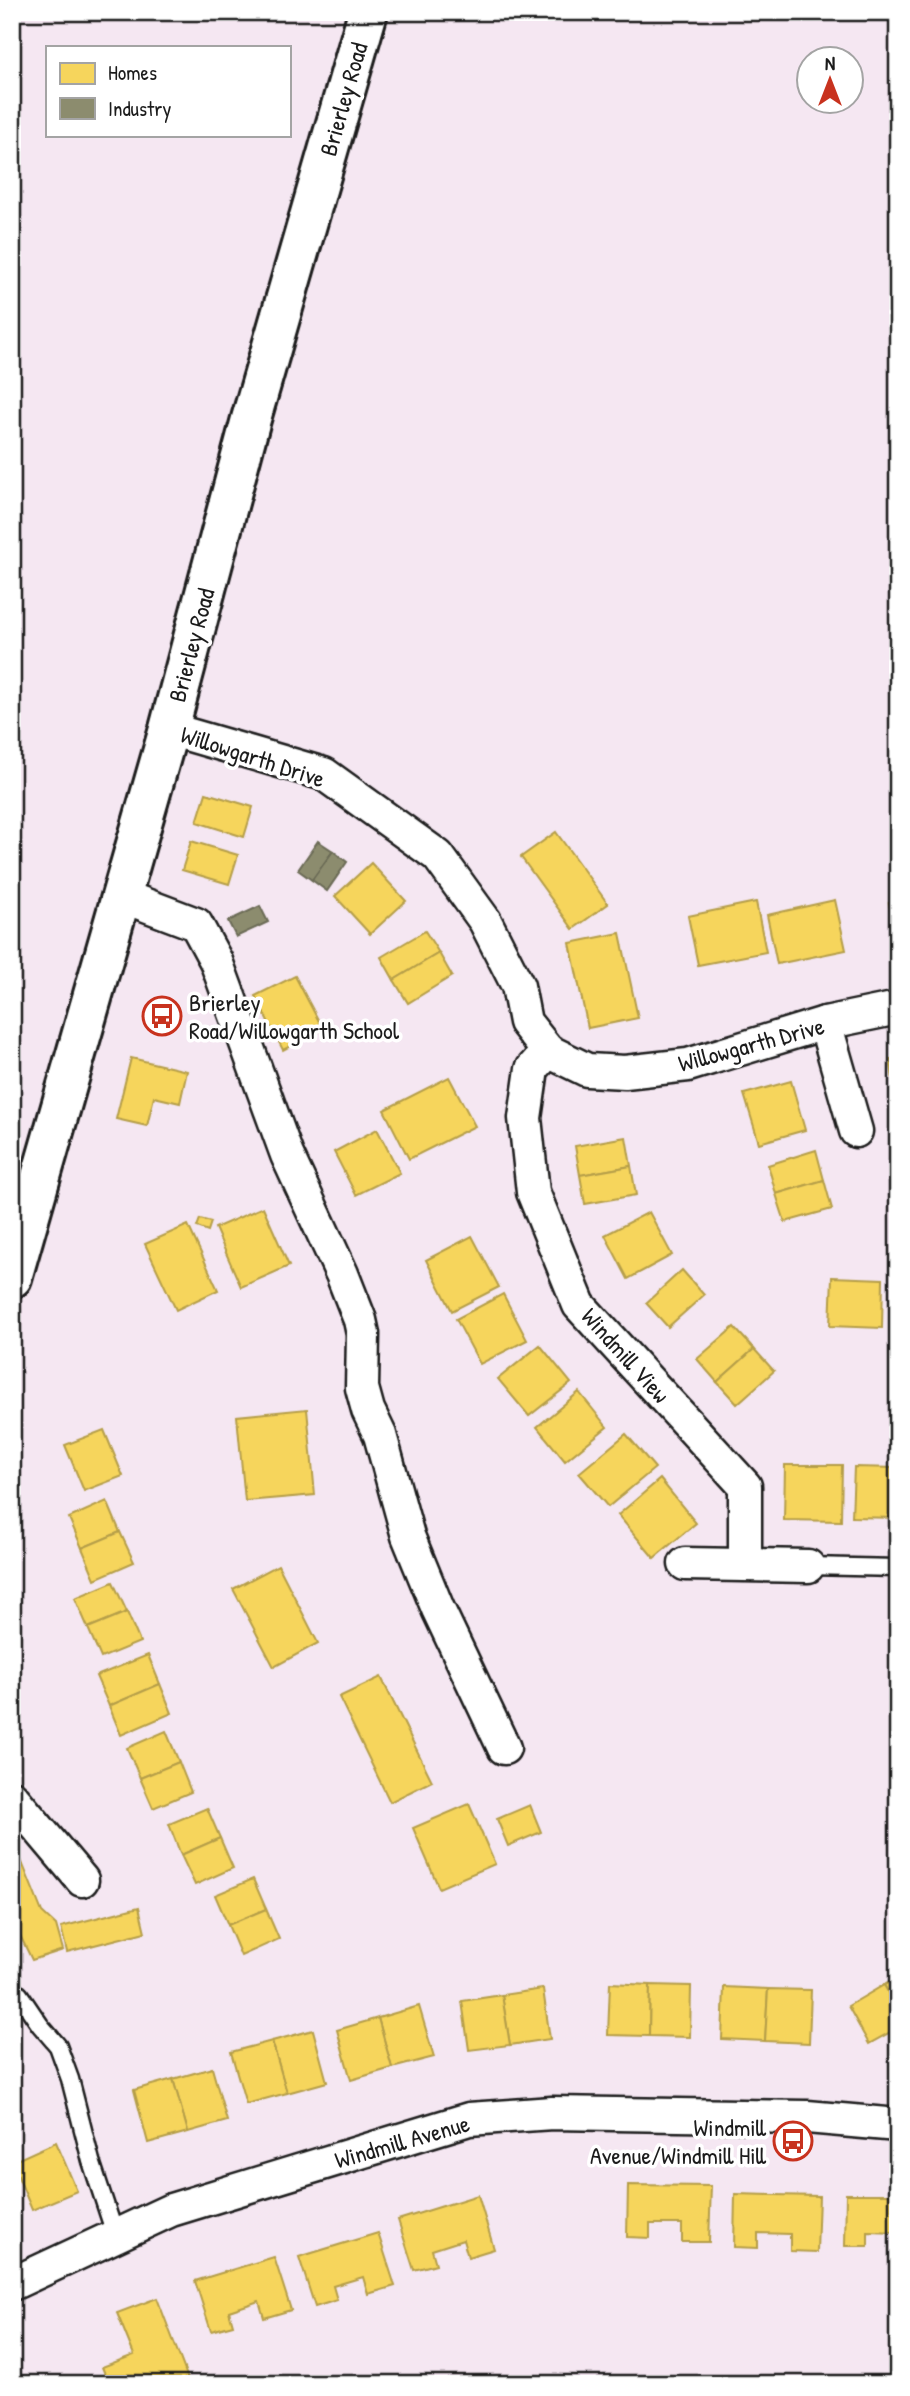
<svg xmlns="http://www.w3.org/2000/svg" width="910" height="2396" viewBox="0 0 910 2396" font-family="'Patrick Hand',sans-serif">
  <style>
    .homes { fill: #f6d55c; stroke: #b59e49; stroke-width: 2 }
    .industry { fill: #8c8c6e; stroke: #6a6a55; stroke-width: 2 }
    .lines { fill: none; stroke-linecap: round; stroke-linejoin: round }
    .lane-casing { stroke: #1c1c1c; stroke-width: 21 }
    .street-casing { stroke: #1c1c1c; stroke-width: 37 }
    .secondary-casing { stroke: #1c1c1c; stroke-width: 44 }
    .lane { stroke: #fff; stroke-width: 16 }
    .street { stroke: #fff; stroke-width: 32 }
    .secondary { stroke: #fff; stroke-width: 38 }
    .labels { text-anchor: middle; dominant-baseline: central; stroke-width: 7; stroke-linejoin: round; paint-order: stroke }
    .street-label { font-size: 24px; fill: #1c1c1c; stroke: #fff }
    .poi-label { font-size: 24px; fill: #1c1c1c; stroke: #fff; text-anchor: start }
  </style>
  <rect width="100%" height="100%" fill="#f5e7f2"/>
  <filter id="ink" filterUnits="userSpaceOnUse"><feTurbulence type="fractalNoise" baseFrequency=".0143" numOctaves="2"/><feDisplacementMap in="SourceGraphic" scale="14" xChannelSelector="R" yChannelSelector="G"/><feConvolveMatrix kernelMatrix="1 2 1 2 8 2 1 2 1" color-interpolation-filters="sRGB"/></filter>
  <g filter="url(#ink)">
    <g class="homes">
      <path d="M 206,793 L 253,807 L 244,837 L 197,822 Z"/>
      <path d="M 556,832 L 608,904 L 573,929 L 521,857 Z"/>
      <path d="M 191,841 L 238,855 L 229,884 L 182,870 Z"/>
      <path d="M 371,863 L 406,901 L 370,934 L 335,896 Z"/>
      <path d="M 835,900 L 846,950 L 777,964 L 767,915 Z"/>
      <path d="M 898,901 L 898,948 L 889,903 Z"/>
      <path d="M 756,902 L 766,952 L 698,965 L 688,916 Z"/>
      <path d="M 425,931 L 439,953 L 394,980 L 381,957 Z"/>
      <path d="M 620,933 L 638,1018 L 588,1028 L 570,943 Z"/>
      <path d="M 439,953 L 452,976 L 408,1003 L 394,980 Z"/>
      <path d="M 295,976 L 323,1029 L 283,1050 L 255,996 Z"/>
      <path d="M 131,1058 L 187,1071 L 180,1103 L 154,1097 L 147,1126 L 116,1119 Z"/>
      <path d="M 898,1058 L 898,1107 L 897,1107 L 890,1059 Z"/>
      <path d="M 449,1077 L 475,1126 L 409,1159 L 384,1110 Z"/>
      <path d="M 791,1081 L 805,1130 L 759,1143 L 744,1094 Z"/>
      <path d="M 377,1129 L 400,1173 L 356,1195 L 334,1152 Z"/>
      <path d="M 626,1137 L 631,1166 L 580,1175 L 575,1146 Z"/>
      <path d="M 816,1150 L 824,1180 L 776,1194 L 768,1165 Z"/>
      <path d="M 631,1166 L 636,1195 L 585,1204 L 580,1175 Z"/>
      <path d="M 824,1180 L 832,1209 L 785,1222 L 776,1194 Z"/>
      <path d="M 263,1207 L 289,1266 L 241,1287 L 215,1228 Z"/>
      <path d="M 649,1212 L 672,1255 L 628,1279 L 605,1235 Z"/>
      <path d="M 200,1219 L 211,1222 L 208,1231 L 197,1227 Z"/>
      <path d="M 188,1225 L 218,1290 L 176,1310 L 145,1244 Z"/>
      <path d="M 472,1236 L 499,1287 L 452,1311 L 426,1260 Z"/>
      <path d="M 682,1270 L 704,1295 L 668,1327 L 646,1303 Z"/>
      <path d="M 832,1277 L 883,1279 L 882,1328 L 830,1326 Z"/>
      <path d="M 894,1279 L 898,1279 L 898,1328 L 893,1328 Z"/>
      <path d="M 503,1294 L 527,1340 L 480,1364 L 456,1319 Z"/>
      <path d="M 734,1327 L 754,1349 L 717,1382 L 697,1359 Z"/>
      <path d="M 540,1345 L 571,1383 L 529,1416 L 498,1379 Z"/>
      <path d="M 754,1349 L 774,1371 L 737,1404 L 717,1382 Z"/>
      <path d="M 579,1392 L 607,1427 L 565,1461 L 537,1427 Z"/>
      <path d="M 307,1409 L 315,1495 L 245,1501 L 237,1416 Z"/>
      <path d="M 104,1430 L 123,1476 L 84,1491 L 65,1445 Z"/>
      <path d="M 626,1434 L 655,1468 L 608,1507 L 579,1473 Z"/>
      <path d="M 785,1465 L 842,1465 L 841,1521 L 784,1520 Z"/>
      <path d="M 854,1467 L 898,1468 L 898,1518 L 852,1517 Z"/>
      <path d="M 660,1479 L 696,1523 L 654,1558 L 618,1515 Z"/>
      <path d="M 107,1501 L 120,1532 L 82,1548 L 69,1518 Z"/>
      <path d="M 120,1532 L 134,1562 L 95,1579 L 82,1548 Z"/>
      <path d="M 278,1565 L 318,1643 L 274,1667 L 233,1589 Z"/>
      <path d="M 113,1582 L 127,1612 L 88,1628 L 75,1598 Z"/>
      <path d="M 127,1612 L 140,1642 L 101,1658 L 88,1628 Z"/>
      <path d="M 148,1655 L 160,1684 L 109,1706 L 96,1676 Z"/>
      <path d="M 381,1677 L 432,1781 L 390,1802 L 339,1697 Z"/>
      <path d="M 160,1684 L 172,1713 L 121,1735 L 109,1706 Z"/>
      <path d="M 166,1731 L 179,1762 L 140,1778 L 127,1748 Z"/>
      <path d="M 179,1762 L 191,1792 L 153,1808 L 140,1778 Z"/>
      <path d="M 469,1804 L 495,1864 L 439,1888 L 413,1828 Z"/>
      <path d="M 530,1805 L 541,1832 L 508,1846 L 497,1819 Z"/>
      <path d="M 207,1808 L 220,1838 L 181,1855 L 169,1824 Z"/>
      <path d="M 220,1838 L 233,1868 L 195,1885 L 181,1855 Z"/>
      <path d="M 13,1840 L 42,1912 L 56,1925 L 63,1950 L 32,1960 L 12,1919 Z"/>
      <path d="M 253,1879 L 266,1909 L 228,1925 L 215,1895 Z"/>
      <path d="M 139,1907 L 145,1932 L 67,1952 L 61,1927 Z"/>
      <path d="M 266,1909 L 279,1939 L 241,1956 L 228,1925 Z"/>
      <path d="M 898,1978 L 898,2010 L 884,1985 Z"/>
      <path d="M 610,1983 L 650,1985 L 649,2036 L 608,2035 Z"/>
      <path d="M 650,1985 L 691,1986 L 690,2037 L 649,2036 Z"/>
      <path d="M 884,1985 L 898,2010 L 898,2028 L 869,2044 L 848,2006 Z"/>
      <path d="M 724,1987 L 768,1989 L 765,2041 L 722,2039 Z"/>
      <path d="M 543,1989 L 550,2039 L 510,2045 L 502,1995 Z"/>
      <path d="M 768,1989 L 811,1990 L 809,2043 L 765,2041 Z"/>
      <path d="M 502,1995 L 510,2045 L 469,2050 L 462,2001 Z"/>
      <path d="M 419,2006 L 434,2057 L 392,2068 L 378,2018 Z"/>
      <path d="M 378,2018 L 392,2068 L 351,2080 L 337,2030 Z"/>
      <path d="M 313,2030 L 327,2082 L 287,2093 L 272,2041 Z"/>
      <path d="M 272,2041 L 287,2093 L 246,2104 L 231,2052 Z"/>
      <path d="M 212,2068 L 227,2121 L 188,2132 L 173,2079 Z"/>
      <path d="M 173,2079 L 188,2132 L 148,2143 L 134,2090 Z"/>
      <path d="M 56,2142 L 77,2191 L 32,2210 L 12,2162 Z"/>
      <path d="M 628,2185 L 711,2186 L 709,2242 L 682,2242 L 682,2224 L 650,2224 L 650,2238 L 627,2237 Z"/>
      <path d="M 735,2194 L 819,2196 L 817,2252 L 790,2251 L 790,2234 L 758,2233 L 758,2248 L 734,2247 Z"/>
      <path d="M 846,2194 L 898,2194 L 898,2233 L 868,2232 L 868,2246 L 845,2246 Z"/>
      <path d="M 478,2195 L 494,2249 L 468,2257 L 463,2240 L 432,2250 L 436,2264 L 414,2270 L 398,2220 Z"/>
      <path d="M 378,2233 L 395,2286 L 368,2294 L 363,2277 L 333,2286 L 337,2300 L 315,2307 L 299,2257 Z"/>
      <path d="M 274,2257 L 291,2310 L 264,2318 L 259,2301 L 229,2311 L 233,2325 L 211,2331 L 195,2281 Z"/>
      <path d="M 157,2298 L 190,2384 L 109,2384 L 102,2367 L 134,2355 L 117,2313 Z"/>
    </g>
    <g class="industry">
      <path d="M 318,841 L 333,851 L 312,880 L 298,870 Z"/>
      <path d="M 333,851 L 347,862 L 327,891 L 312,880 Z"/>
      <path d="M 260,906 L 268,922 L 236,937 L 228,921 Z"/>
    </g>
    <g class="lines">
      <defs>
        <g id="lane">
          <path d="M 808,1566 L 898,1568"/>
          <path d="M 19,1994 L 40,2025 L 58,2046 L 70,2079 L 91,2161 L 115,2234"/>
        </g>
        <g id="street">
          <path d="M 169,729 L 324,774 L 438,856 L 485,921 L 518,986 L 525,1022 L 548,1051 L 587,1070 L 625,1072 L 688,1065 L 825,1023 L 898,1008"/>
          <path d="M 122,896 L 196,924 L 216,961 L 287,1155 L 342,1274 L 360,1320 L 363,1334 L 362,1388 L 368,1410 L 380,1435 L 408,1536 L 438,1609 L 504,1748"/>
          <path d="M 825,1023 L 856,1131"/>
          <path d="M 548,1051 L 532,1069 L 525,1118 L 533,1192 L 579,1305 L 745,1486 L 745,1564"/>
          <path d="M 685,1564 L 808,1566"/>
          <path d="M 12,1797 L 82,1880"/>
          <path d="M 12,2284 L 171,2210 L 469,2119 L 552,2113 L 807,2117 L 898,2125"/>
        </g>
        <path id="secondary" d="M 12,1278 L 169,729 L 251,419 L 368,12"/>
      </defs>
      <use href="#lane" class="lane-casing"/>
      <use href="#street" class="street-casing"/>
      <use href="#secondary" class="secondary-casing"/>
      <use href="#lane" class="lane"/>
      <use href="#street" class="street"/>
      <use href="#secondary" class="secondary"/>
    </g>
  </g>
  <defs>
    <symbol id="bus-ring" viewBox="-11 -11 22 22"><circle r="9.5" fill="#fff" stroke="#c8321e" stroke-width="1.5"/><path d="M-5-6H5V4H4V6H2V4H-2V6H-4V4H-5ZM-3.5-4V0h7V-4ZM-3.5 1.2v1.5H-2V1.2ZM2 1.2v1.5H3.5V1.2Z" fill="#c8321e"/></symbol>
  </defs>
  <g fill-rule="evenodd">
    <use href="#bus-ring" x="140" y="994" width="44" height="44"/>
    <use href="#bus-ring" x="771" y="2119" width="44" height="44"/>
  </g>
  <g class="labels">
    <g class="street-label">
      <text transform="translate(343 99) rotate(-74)">Brierley Road</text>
      <text transform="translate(191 645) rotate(-75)">Brierley Road</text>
      <text transform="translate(253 756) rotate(18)">Willowgarth Drive</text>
      <text transform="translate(751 1044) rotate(-15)">Willowgarth Drive</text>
      <text transform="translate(626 1355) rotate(48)">Windmill View</text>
      <text transform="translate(402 2141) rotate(-16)">Windmill Avenue</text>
    </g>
    <g class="poi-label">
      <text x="189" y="1002">Brierley<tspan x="189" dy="28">Road/Willowgarth School</tspan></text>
      <text x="766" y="2127" text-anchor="end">Windmill<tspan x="766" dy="28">Avenue/Windmill Hill</tspan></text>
    </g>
  </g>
  <rect width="910" height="2396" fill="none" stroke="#fff" stroke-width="42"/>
  <rect x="21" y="21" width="868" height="2354" fill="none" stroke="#1c1c1c" stroke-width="2.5" filter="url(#ink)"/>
  <rect x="46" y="46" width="245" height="91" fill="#ffffff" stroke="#a4a4a4" stroke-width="2"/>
  <rect x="60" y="63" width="35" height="21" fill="#f6d55c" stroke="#a4a4a4" stroke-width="2"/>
  <text x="108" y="80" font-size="21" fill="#1c1c1c">Homes</text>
  <rect x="60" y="98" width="35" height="21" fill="#8c8c6e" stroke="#a4a4a4" stroke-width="2"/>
  <text x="108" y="116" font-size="21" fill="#1c1c1c">Industry</text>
  <g transform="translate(830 80)"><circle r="33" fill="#ffffff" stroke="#a4a4a4" stroke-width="2"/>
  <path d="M0-5L12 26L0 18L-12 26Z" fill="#c8321e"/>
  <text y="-10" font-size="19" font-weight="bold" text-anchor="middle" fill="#1c1c1c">N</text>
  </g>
</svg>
